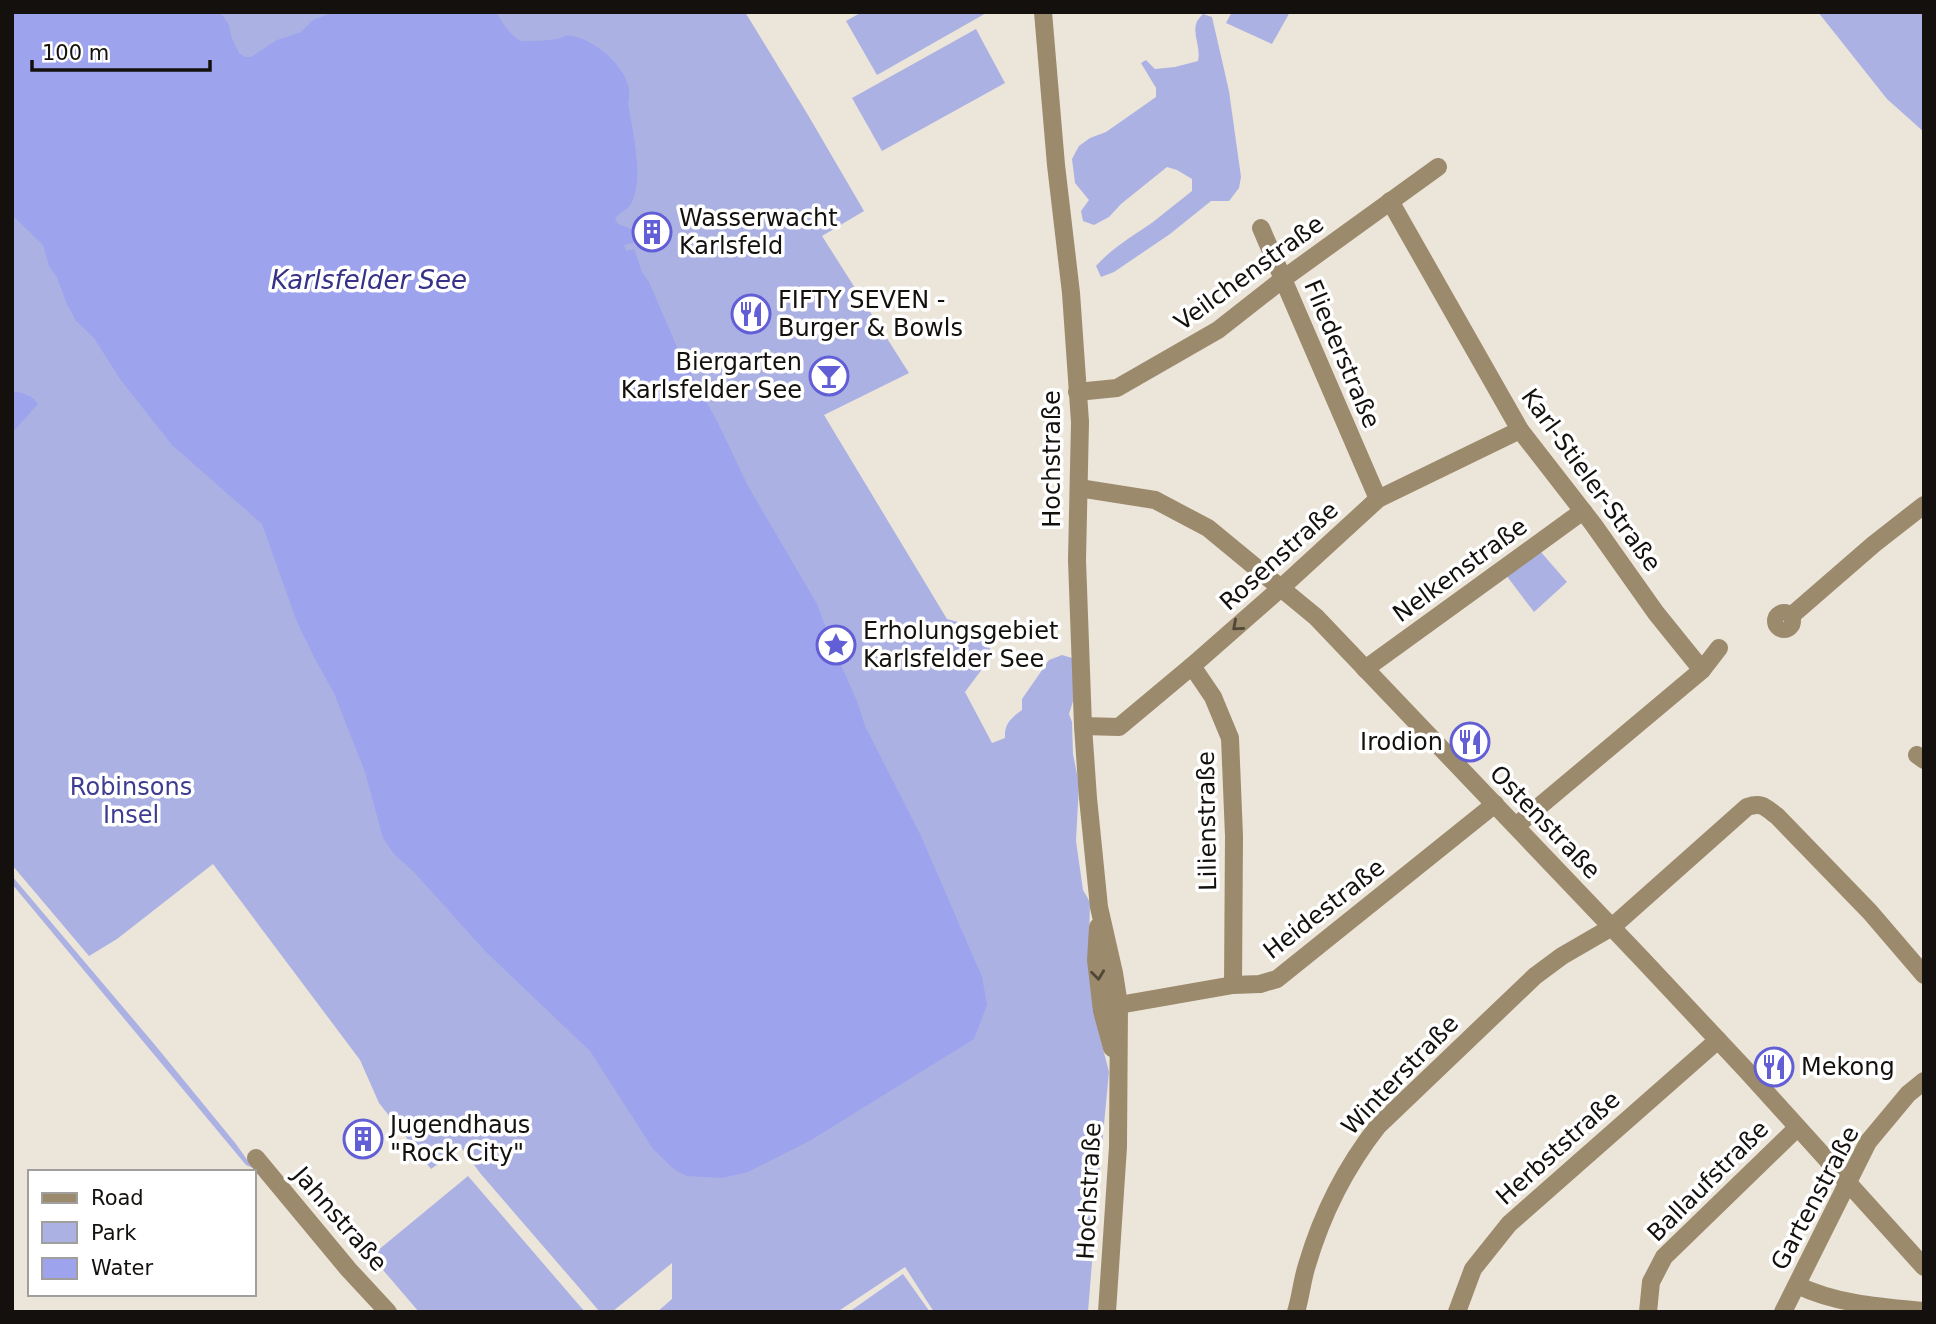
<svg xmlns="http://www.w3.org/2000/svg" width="1936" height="1324" viewBox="0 0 1936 1324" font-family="'DejaVu Sans',sans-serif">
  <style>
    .green { fill: #acb1e3 }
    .water { fill: #9da3ed }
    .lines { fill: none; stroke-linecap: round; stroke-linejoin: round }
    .minor { stroke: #9c8a6c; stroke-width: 18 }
    .oneway { stroke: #514738 }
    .labels { text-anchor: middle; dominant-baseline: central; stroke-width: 7; stroke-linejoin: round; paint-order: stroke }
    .poi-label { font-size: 24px; fill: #13100d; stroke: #fff; text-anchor: start }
    .street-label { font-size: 24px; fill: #13100d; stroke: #fff }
    .park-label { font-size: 24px; fill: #3e3c91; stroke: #fff }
    .water-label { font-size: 26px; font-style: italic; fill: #373287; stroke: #fff }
  </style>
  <rect width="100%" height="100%" fill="#ece5da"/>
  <g class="green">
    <path d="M 12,12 L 745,12 L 808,115 L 864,211 L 822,236 L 909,373 L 824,415 L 947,619 L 969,625 L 994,653 L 965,692 L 992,743 L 1005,738 C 1004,724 1011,718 1022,710 L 1022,699 L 1049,660 L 1062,655 L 1072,658 L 1074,698 L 1069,714 L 1072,722 L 1073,754 L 1079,784 L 1076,841 L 1083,890 L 1090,902 L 1089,941 L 1098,1029 L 1109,1072 L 1098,1187 L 1088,1312 L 934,1312 L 905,1267 L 837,1312 L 657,1312 L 672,1299 L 672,1263 L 612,1312 L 600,1312 L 480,1173 L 461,1147 L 431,1169 L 379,1103 L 360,1060 L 213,864 L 117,939 L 89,956 L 12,865 Z"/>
    <path d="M 862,12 L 988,12 L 877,75 L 846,21 Z"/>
    <path d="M 1232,12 L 1290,12 L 1272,44 L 1226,23 Z"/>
    <path d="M 1818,12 L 1924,12 L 1924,132 L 1887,99 Z"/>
    <path d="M 1203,14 L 1212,17 L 1229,91 L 1241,177 L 1239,188 L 1229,201 L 1211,201 L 1170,234 L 1114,272 L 1101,277 L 1096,266 C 1113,247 1133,236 1153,222 C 1166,212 1179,201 1192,191 L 1192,179 L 1177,170 L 1167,167 L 1121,204 L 1109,217 L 1094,225 L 1083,221 L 1081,211 L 1089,200 L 1075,183 L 1072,159 L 1079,146 L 1090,138 L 1106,132 L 1156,97 L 1156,88 L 1141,63 L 1146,60 L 1155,69 L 1175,67 L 1198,61 C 1201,48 1193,36 1196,24 C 1197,20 1200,17 1203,14 Z"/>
    <path d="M 976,29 L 1005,83 L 882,151 L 852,98 Z"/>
    <path d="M 1540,551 L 1567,582 L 1534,612 L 1506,575 Z"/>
    <path d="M 12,876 L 155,1045 L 236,1144 L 253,1168 L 246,1165 L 12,884 Z"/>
    <path d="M 468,1176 L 585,1312 L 419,1312 L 371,1256 Z"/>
    <path d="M 903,1274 L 930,1312 L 849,1312 Z"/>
  </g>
  <g class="water">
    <path d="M 12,12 L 220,12 L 229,25 L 231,36 L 239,53 L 245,57 L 251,57 L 277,40 L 301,32 L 313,20 L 334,12 L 496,12 C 503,23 510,36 521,41 C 530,41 552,41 560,38 C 568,36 563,35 571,36 C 596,39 637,74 628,102 C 632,130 645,178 631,204 C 627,210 619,213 615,218 L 618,224 L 634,230 L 636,235 L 633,243 L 624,245 L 626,251 L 634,249 L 642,272 L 649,282 L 680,354 L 717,421 L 748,486 L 817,604 L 836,654 L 857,701 L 865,726 L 921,836 L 982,977 L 987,1005 L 974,1039 L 811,1140 L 748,1172 L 722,1178 L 687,1176 L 675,1170 L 653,1149 L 590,1051 L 486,952 L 413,871 L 394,854 L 383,838 L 365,772 L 334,693 L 314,657 L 297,622 L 262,524 L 172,445 L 120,379 L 94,338 L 76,321 L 66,302 L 57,277 L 49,266 L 43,245 L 12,215 Z"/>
    <path d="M 12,391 C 22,393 33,395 38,404 L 12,433 Z"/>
  </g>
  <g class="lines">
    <g class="minor">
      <path d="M 1043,12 L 1056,165 L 1071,293 L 1080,422 L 1077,560 L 1083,726 L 1088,798 L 1099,907 L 1114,973 L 1119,1005 L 1118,1147 L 1107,1312"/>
      <path d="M 1390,201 L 1520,430 L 1593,524 L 1656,613 L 1702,670"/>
      <path d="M 1261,228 L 1378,499"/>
      <path d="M 1077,392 L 1117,388 L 1218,330 L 1283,279 L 1438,167"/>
      <path d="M 1079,488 L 1155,500 L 1208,528 L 1316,617 L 1643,960 L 1746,1070 L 1924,1267"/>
      <circle cx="1784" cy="621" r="8"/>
      <path d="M 1791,616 L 1874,544 L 1924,505"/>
      <path d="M 1192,666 L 1213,697 L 1230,738 L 1234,836 L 1233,985"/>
      <path d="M 1365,669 L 1583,511"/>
      <path d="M 1083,726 L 1119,727 L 1192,666 L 1282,587 L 1378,499 L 1520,430"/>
      <path d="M 1917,755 L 1924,760"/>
      <path d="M 1516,826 L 1702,670 L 1719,648"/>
      <path d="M 1098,927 L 1096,960 L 1102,1011 L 1112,1048"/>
      <path d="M 1119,1005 L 1233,985 L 1260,984 L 1277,979 L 1495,804"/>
      <path d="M 256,1158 L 349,1270 L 388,1312"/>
      <path d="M 1797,1285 C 1836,1304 1881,1307 1924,1311"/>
      <path d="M 1296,1312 C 1301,1296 1302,1280 1307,1265 C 1322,1214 1345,1168 1378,1126 L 1535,976 L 1562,956 L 1612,927 L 1747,807 C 1762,802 1765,807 1777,816 L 1870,912 L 1924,975"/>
      <path d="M 1457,1312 L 1473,1269 L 1509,1224 L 1718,1040"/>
      <path d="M 1648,1312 L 1651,1282 L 1664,1257 L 1797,1128"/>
      <path d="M 1783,1312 L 1868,1142 L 1908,1094 L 1924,1081"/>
    </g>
  </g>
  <defs><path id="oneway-chevron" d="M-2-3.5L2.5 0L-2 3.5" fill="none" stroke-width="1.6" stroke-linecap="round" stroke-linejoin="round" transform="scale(1.75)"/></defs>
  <g class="oneway">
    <use href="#oneway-chevron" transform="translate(1237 626) rotate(139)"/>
    <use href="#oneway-chevron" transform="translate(1098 975) rotate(83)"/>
  </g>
  <defs>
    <symbol id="building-ring" viewBox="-11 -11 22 22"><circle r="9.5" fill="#fff" stroke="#615ed6" stroke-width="1.5"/><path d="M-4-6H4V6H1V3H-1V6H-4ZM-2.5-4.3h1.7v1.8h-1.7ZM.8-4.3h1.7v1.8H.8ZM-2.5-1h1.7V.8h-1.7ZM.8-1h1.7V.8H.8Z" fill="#615ed6"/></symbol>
    <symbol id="restaurant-ring" viewBox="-11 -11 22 22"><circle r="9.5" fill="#fff" stroke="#615ed6" stroke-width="1.5"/><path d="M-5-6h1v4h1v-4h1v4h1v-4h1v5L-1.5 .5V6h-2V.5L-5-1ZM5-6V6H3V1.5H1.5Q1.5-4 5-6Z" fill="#615ed6"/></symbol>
    <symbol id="bar-ring" viewBox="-11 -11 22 22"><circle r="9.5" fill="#fff" stroke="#615ed6" stroke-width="1.5"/><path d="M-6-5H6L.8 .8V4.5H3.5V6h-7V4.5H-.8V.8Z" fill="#615ed6"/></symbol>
    <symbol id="sight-ring" viewBox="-11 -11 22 22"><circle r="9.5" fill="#fff" stroke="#615ed6" stroke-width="1.5"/><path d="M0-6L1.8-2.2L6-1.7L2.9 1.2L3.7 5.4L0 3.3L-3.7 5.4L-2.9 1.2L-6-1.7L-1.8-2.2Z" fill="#615ed6"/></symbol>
  </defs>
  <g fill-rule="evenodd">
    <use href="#building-ring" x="630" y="210" width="44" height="44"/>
    <use href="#restaurant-ring" x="729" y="292" width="44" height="44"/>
    <use href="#bar-ring" x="807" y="354" width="44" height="44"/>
    <use href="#sight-ring" x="814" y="623" width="44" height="44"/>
    <use href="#restaurant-ring" x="1448" y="720" width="44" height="44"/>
    <use href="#restaurant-ring" x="1752" y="1045" width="44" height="44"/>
    <use href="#building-ring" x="341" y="1117" width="44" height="44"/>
  </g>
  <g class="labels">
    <g class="poi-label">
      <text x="679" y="218">Wasserwacht<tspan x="679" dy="28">Karlsfeld</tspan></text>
      <text x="778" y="300">FIFTY SEVEN -<tspan x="778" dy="28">Burger &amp; Bowls</tspan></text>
      <text x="802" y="362" text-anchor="end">Biergarten<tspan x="802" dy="28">Karlsfelder See</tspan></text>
      <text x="863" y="631">Erholungsgebiet<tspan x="863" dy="28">Karlsfelder See</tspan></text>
      <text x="1443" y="742" text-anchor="end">Irodion</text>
      <text x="1801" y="1067">Mekong</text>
      <text x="390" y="1125">Jugendhaus<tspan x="390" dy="28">"Rock City"</tspan></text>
    </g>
    <g class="street-label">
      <text transform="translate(1249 273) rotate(-36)">Veilchenstraße</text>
      <text transform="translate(1342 354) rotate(67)">Fliederstraße</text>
      <text transform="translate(1052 459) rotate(-90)">Hochstraße</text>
      <text transform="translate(1591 480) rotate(54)">Karl-Stieler-Straße</text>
      <text transform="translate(1279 556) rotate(-42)">Rosenstraße</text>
      <text transform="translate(1460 570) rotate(-36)">Nelkenstraße</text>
      <text transform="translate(1207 821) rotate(-91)">Lilienstraße</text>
      <text transform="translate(1545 822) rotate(46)">Ostenstraße</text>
      <text transform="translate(1324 909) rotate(-38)">Heidestraße</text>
      <text transform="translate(1400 1075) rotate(-46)">Winterstraße</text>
      <text transform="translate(1558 1148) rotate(-42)">Herbststraße</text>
      <text transform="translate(1708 1181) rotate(-45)">Ballaufstraße</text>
      <text transform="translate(1089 1191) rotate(-87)">Hochstraße</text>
      <text transform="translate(1815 1198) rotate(-62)">Gartenstraße</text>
      <text transform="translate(340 1219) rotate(49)">Jahnstraße</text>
    </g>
    <g class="park-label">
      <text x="131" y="787">Robinsons<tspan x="131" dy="28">Insel</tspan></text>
    </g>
    <g class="water-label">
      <text x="369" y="280">Karlsfelder See</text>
    </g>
  </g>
  <rect width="1936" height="1324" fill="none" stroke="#13100d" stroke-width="28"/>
  <rect x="28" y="1170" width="228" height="126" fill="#ffffff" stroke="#a19f9e" stroke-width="2"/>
  <rect x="42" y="1193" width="35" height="10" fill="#9c8a6c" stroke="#a19f9e" stroke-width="2"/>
  <text x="91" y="1205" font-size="21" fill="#13100d">Road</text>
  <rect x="42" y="1222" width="35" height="21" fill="#acb1e3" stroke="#a19f9e" stroke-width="2"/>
  <text x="91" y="1240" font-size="21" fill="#13100d">Park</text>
  <rect x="42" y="1258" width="35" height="21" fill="#9da3ed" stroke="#a19f9e" stroke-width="2"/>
  <text x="91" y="1275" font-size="21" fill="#13100d">Water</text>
  <path d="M32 60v10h178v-10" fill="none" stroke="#13100d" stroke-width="3.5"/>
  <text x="42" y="60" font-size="21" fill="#13100d" stroke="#ffffff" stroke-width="5" paint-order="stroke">100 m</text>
</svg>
